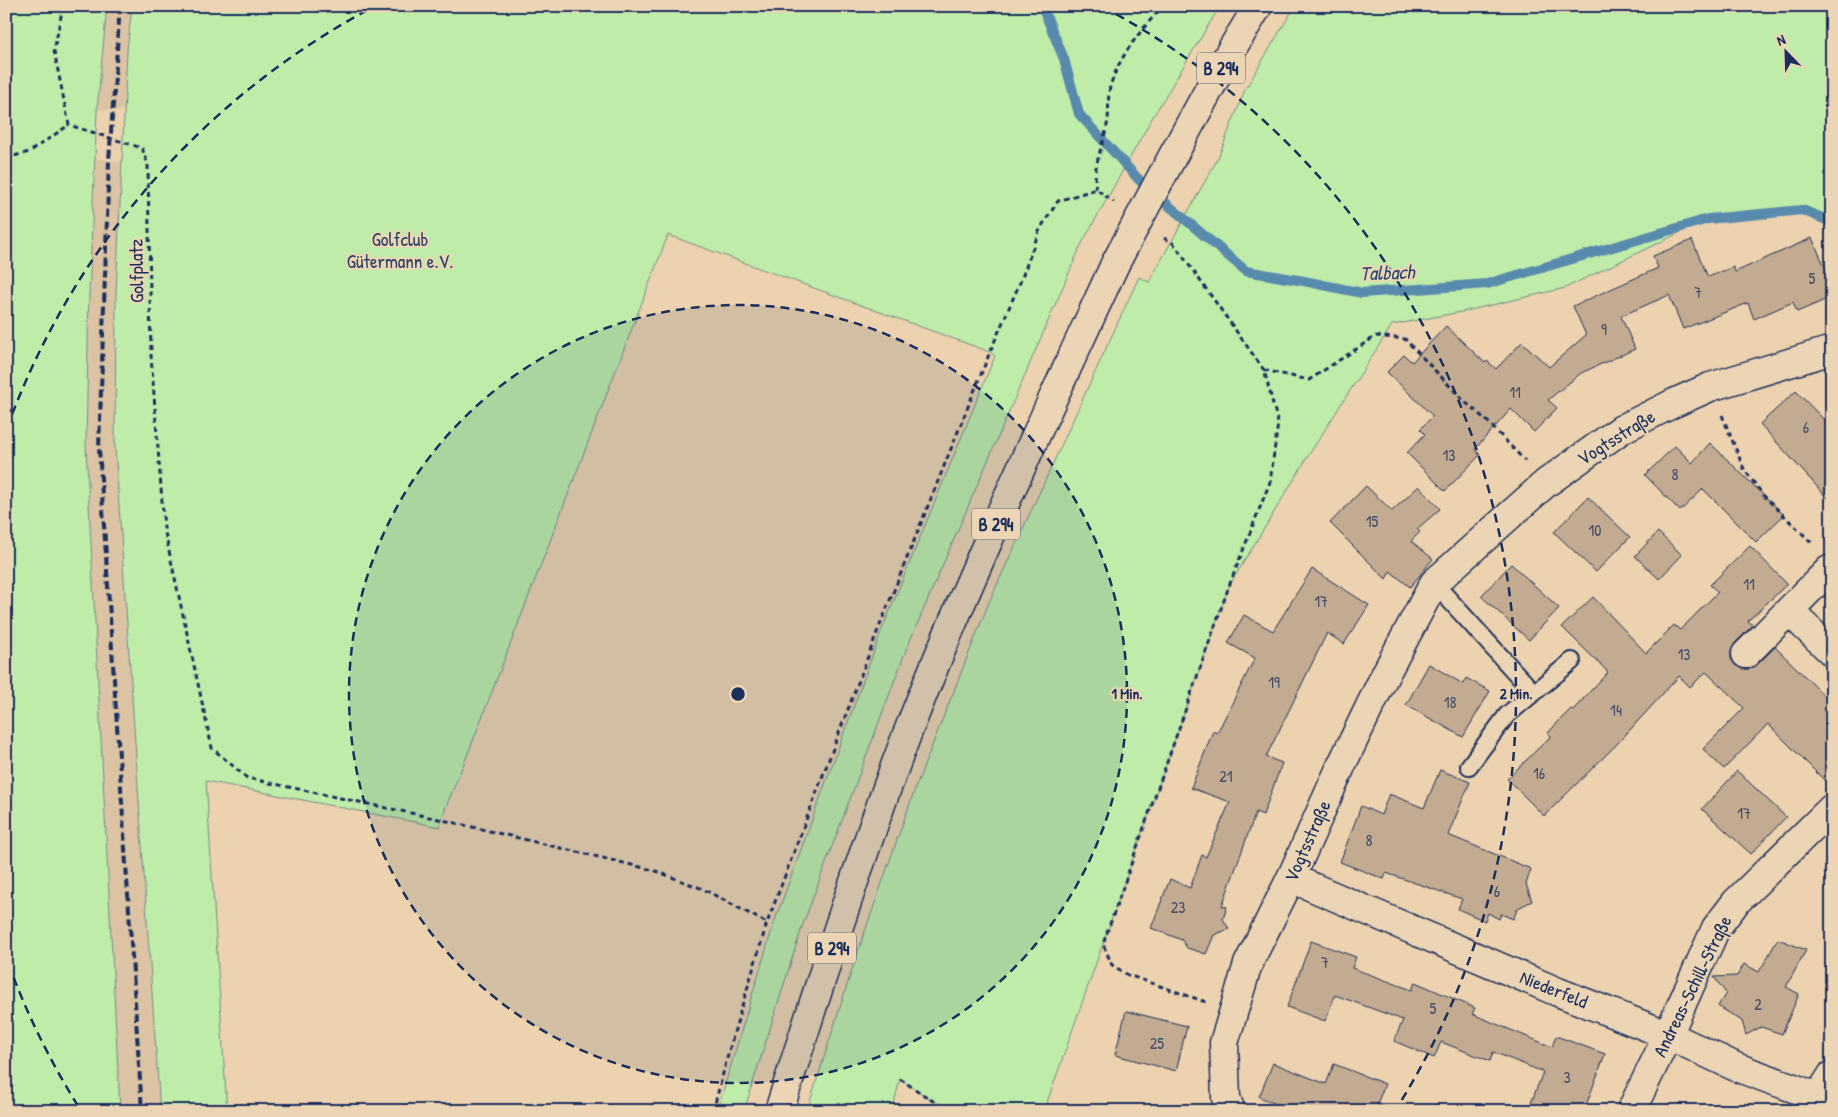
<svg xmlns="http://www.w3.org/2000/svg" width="1838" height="1117" viewBox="0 0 1838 1117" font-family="'Patrick Hand',sans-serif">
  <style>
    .built { fill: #dbc3a4 }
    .green { fill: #c0eca9; stroke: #6e8e84 }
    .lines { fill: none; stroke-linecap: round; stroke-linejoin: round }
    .stream { stroke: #588aad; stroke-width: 10 }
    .building { fill: #c2ab90; stroke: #1b2f5e }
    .lane-casing { stroke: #1b2f5e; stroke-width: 20 }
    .street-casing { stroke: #1b2f5e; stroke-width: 31 }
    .secondary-casing { stroke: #1b2f5e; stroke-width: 31 }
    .highway-casing { stroke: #1b2f5e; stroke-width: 31 }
    .path { stroke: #1b2f5e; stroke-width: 3; stroke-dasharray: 5 4; stroke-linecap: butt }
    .lane { stroke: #ecd5b5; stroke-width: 16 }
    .street { stroke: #ecd5b5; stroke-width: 28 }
    .secondary { stroke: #ecd5b5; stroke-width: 28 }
    .highway { stroke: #ecd5b5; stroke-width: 28 }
    .rail { stroke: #1b2f5e; stroke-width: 4; stroke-dasharray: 8 4; stroke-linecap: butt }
    .highway-bridge-casing { stroke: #1b2f5e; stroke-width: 31; stroke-linecap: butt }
    .highway-bridge { stroke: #ecd5b5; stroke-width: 28 }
    .ring { fill: none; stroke: #1b2f5e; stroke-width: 2.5; stroke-dasharray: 9 6 }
    .labels { text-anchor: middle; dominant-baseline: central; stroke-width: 4; stroke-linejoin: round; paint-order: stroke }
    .number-label { font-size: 16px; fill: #454e6a }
    .shield { fill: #ecd5b5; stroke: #5a6178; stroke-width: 1 }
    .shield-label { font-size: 18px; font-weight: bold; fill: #1b2f5e }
    .park-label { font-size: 19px; fill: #2c4266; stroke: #ecd5b5 }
    .street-label { font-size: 19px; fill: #1b2f5e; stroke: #ecd5b5 }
    .water-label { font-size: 20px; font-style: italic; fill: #2a4672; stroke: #ecd5b5 }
    .centre { fill: #1b2f5e; stroke: #ecd5b5; stroke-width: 2.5 }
    .ring-label { font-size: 15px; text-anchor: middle; font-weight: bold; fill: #1b2f5e; stroke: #ecd5b5; stroke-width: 4; stroke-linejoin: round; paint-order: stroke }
  </style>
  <rect width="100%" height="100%" fill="#ecd2ae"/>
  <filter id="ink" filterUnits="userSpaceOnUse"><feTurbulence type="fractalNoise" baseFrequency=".02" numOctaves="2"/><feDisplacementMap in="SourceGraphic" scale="10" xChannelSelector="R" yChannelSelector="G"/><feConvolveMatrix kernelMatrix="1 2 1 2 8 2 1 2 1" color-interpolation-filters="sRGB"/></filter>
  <g filter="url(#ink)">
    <g class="built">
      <path d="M 107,6 L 132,6 L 127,51 L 124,110 L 97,110 Z"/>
      <path d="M 96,158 L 109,161 L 122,162 L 116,293 L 115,446 L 160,1111 L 120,1111 L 86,446 L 89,294 Z"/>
    </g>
    <g class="green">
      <path d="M 6,6 L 107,6 L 97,110 L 89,294 L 86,446 L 120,1111 L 6,1111 Z"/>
      <path d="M 132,6 L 1220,6 L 1151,120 L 1081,245 L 906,650 L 803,924 L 744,1111 L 717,1111 L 774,923 L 881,632 L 995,356 L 990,352 L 668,235 L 471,746 L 445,809 L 440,827 L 206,781 L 227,1111 L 160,1111 L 115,446 L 116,293 L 127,51 Z"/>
      <path d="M 1295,6 L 1832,6 L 1832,222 L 1802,210 L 1708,219 L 1565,288 L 1466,311 L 1392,325 L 1310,453 L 1229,586 L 1044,1111 L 948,1111 L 900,1079 L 892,1111 L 807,1111 L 857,954 L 916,786 L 990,600 L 1139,277 L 1149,282 L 1218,158 L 1245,90 Z"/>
    </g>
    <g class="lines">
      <path class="stream" d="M 1042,6 L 1064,59 L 1079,114 L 1141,182 L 1246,271 L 1304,281 L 1362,293 L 1487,284 L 1708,219 L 1802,210 L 1832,222"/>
    </g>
    <g class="building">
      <path d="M 1812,238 L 1832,283 L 1832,297 L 1797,312 L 1793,302 L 1754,319 L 1748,303 L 1683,329 L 1669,295 L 1621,316 L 1635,349 L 1581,373 L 1548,400 L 1557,408 L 1534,432 L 1511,409 L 1475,449 L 1480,455 L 1445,491 L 1407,453 L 1425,434 L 1420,429 L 1433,416 L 1387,372 L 1404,355 L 1412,362 L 1446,326 L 1485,363 L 1487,361 L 1496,369 L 1522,342 L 1549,367 L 1586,335 L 1573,306 L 1658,268 L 1653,256 L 1692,240 L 1708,277 L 1733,267 L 1735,272 Z"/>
      <path d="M 1796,391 L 1832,428 L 1832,503 L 1760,424 Z"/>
      <path d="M 1710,443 L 1784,515 L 1756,542 L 1703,489 L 1680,511 L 1645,475 L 1675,446 L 1692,463 Z"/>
      <path d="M 1366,486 L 1392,511 L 1419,486 L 1440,509 L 1417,529 L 1420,532 L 1411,541 L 1433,559 L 1410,587 L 1390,571 L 1386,579 L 1330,523 Z"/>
      <path d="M 1588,497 L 1630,537 L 1596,572 L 1554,532 Z"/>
      <path d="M 1658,532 L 1682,555 L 1659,579 L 1635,556 Z"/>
      <path d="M 1750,546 L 1787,584 L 1748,621 L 1753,625 L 1735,643 L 1731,651 L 1731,659 L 1735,665 L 1742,669 L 1750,669 L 1757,665 L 1775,647 L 1832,703 L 1832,788 L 1768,724 L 1724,769 L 1703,749 L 1744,708 L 1706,672 L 1690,687 L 1679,676 L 1617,744 L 1544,816 L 1507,779 L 1551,736 L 1548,733 L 1559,721 L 1571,709 L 1573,710 L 1608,672 L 1562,627 L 1593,597 L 1646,653 L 1674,625 L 1680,630 L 1718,592 L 1710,585 Z"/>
      <path d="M 1511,564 L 1559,608 L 1529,640 L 1481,596 Z"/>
      <path d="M 1312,569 L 1369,605 L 1344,644 L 1327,633 L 1266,757 L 1282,763 L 1263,815 L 1256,812 L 1222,906 L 1227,907 L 1223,919 L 1229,929 L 1214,935 L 1206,954 L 1187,948 L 1182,940 L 1151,928 L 1170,879 L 1190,888 L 1202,855 L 1206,857 L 1230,802 L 1191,788 L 1213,731 L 1217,733 L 1255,658 L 1228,643 L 1244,615 L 1273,631 Z"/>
      <path d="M 1429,664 L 1463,684 L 1466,678 L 1490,691 L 1463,737 L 1406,705 Z"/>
      <path d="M 1440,770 L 1470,782 L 1448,835 L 1531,869 L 1526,884 L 1532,901 L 1518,908 L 1513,919 L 1501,914 L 1499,919 L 1488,913 L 1485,921 L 1458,909 L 1462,899 L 1386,873 L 1384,879 L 1340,862 L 1361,806 L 1381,815 L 1389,794 L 1424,808 Z"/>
      <path d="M 1737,771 L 1786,817 L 1751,854 L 1702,809 Z"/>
      <path d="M 1778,939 L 1806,950 L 1786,987 L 1799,994 L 1782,1034 L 1761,1027 L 1746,1035 L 1742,1021 L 1718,1006 L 1726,993 L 1714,977 L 1737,976 L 1744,964 L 1759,972 Z"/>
      <path d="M 1311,941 L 1356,957 L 1352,968 L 1412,990 L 1415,982 L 1475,1008 L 1472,1014 L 1552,1047 L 1556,1036 L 1605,1054 L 1584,1111 L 1528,1111 L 1543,1072 L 1493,1052 L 1490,1061 L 1441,1042 L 1434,1058 L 1394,1041 L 1403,1020 L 1335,995 L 1325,1021 L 1287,1007 Z"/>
      <path d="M 1126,1011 L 1187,1026 L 1176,1071 L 1115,1055 Z"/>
      <path d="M 1273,1063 L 1326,1084 L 1334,1064 L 1385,1084 L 1377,1104 L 1390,1109 L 1390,1111 L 1293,1111 L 1259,1097 Z"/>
    </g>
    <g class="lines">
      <defs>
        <g id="lane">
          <path d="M 1434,583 L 1534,693"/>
          <path d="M 1469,766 L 1507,715 L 1572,661"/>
        </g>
        <g id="street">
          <path d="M 1789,611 L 1832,652"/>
          <path d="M 1746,654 L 1829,570"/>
          <path d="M 1291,878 L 1558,992 L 1668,1035 L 1736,1067 L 1818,1097"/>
          <path d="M 1231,1111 L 1226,1098 L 1224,1043 L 1248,964 L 1291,878 L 1342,764 L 1386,673 L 1434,583 L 1546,483 L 1622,429 L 1674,403 L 1710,387 L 1832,350"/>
          <path d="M 1631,1111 L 1668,1035 L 1716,928 L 1736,902 L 1832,808"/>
        </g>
        <path id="secondary" d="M 1813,1111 L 1818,1097 L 1832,1075"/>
        <g id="highway">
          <path d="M 1157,185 L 1224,62 L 1258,6"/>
          <path d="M 779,1111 C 820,983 861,854 909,729 C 971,572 1044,418 1115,264"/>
        </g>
      </defs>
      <use href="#lane" class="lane-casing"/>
      <use href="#street" class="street-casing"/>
      <use href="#secondary" class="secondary-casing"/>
      <use href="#highway" class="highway-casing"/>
      <g class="path">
        <path d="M 63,6 L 54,51 L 69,125 L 142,148 L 148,165 L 151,355 L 164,528 L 212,748 L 247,778 L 443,820 L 653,870 L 703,889 L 767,923"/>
        <path d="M 6,158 L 29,152 L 69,125"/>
        <path d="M 1096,189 C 1092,166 1103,147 1107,125 C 1110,113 1107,99 1110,87 C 1119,56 1141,30 1163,6"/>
        <path d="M 1164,238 L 1174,244 L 1264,370 L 1278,423 L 1270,482 L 1229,586 L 1103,944 L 1112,965 L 1128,975 L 1206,1002"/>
        <path d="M 1264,370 L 1309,380 L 1376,336 L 1405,339 L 1464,401 L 1486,420 L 1525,461"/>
        <path d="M 1722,415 L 1744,469 L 1763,495 L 1814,545"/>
        <path d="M 900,1079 L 948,1111"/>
        <path d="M 713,1111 L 733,1036 L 767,923 L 878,630 L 990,352 L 1021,280 L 1040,229 L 1058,201 L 1096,189 L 1114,202"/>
      </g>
      <use href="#lane" class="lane"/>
      <use href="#street" class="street"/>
      <use href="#secondary" class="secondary"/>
      <use href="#highway" class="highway"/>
      <path class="rail" d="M 120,6 L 109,161 L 99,448 L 142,1111"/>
      <defs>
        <path id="highway-bridge" d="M 1115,264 L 1157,185"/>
      </defs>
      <use href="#highway-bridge" class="highway-bridge-casing"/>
      <use href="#highway-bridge" class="highway-bridge"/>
    </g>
  </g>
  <circle cx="738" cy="694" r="389" fill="#1b2f5e" fill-opacity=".12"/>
  <g class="ring">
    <circle cx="738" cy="694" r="389"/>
    <path d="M78 1106A778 778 0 0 1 7 960M7 428A778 778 0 0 1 373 7M1103 7A778 778 0 0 1 1398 1106"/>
  </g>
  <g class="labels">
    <g class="number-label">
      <text x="1812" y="278">5</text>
      <text x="1698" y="292">7</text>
      <text x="1604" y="329">9</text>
      <text x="1515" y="392">11</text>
      <text x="1806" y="427">6</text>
      <text x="1449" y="455">13</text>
      <text x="1675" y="474">8</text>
      <text x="1372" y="521">15</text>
      <text x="1595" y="530">10</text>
      <text x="1749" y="584">11</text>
      <text x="1321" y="601">17</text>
      <text x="1684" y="654">13</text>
      <text x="1274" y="682">19</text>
      <text x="1450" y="702">18</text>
      <text x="1616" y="710">14</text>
      <text x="1539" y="773">16</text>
      <text x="1226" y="776">21</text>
      <text x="1744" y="813">17</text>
      <text x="1369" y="840">8</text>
      <text x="1497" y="891">6</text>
      <text x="1178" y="907">23</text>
      <text x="1325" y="962">7</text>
      <text x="1758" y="1004">2</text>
      <text x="1433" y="1008">5</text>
      <text x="1157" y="1043">25</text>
      <text x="1567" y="1077">3</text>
    </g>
    <g class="shield">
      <rect x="1197" y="52.5" width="48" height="31" rx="4"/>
      <rect x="972" y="508.5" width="48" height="31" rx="4"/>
      <rect x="808" y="932.5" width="48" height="31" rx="4"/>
    </g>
    <g class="shield-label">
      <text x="1221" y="68">B 294</text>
      <text x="996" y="524">B 294</text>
      <text x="832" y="948">B 294</text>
    </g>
    <g class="park-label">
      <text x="400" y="239">Golfclub<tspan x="400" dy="22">Gütermann e.V.</tspan></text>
    </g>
    <g class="street-label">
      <text transform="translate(136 271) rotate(-91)">Golfplatz</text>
      <text transform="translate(1616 437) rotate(-32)">Vogtsstraße</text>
      <text transform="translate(1307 841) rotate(-66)">Vogtsstraße</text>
      <text transform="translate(1692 986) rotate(-64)">Andreas-Schill-Straße</text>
      <text transform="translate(1554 989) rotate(22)">Niederfeld</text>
    </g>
    <g class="water-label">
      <text transform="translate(1387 272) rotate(-2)">Talbach</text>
    </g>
  </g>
  <circle cx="738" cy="694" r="8" class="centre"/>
  <g class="ring-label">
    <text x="1127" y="699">1 Min.</text>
    <text x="1516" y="699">2 Min.</text>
  </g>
  <rect width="1838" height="1117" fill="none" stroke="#ecd5b5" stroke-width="25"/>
  <rect x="12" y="12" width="1813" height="1092" fill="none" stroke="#1b2f5e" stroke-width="2" filter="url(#ink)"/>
  <g transform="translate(1786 52) rotate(337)" stroke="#ecd5b5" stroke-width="4" paint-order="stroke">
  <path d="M0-4L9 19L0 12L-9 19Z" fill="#1b2f5e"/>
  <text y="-8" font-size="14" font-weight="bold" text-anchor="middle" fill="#1b2f5e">N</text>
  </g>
</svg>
